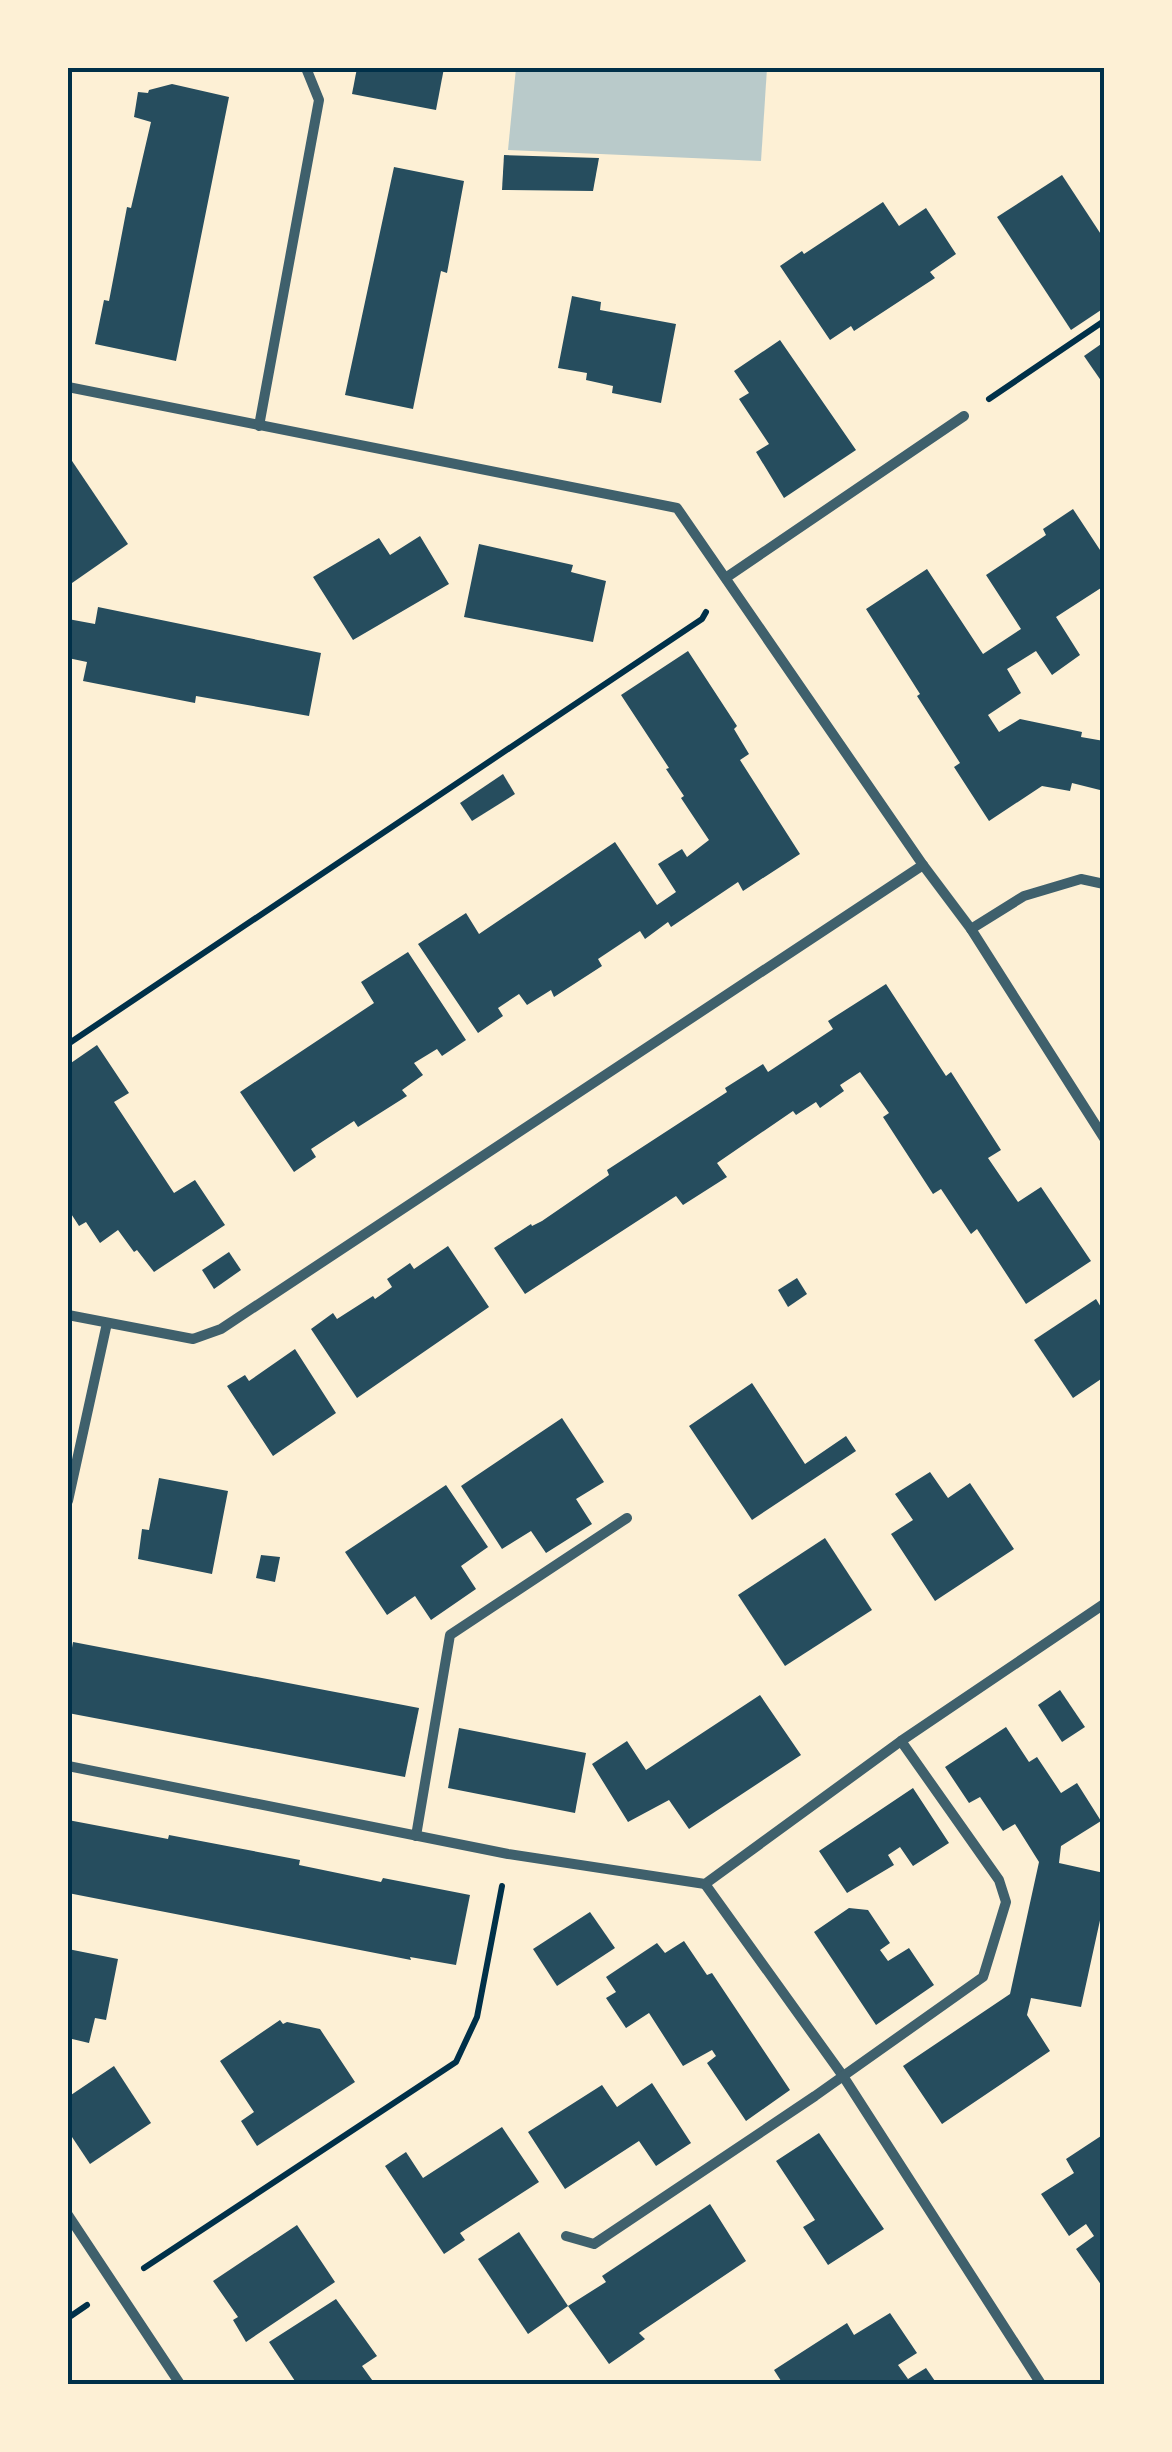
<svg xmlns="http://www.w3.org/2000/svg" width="1172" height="2452" viewBox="0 0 1172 2452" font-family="Lato,sans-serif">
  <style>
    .green { fill: #b9caca }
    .building { fill: #264d5e }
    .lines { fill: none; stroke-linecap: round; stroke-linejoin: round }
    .path { stroke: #003049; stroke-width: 6 }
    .minor { stroke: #3f606c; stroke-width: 10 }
    .neatline { fill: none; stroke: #003049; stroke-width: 4 }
  </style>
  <rect width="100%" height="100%" fill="#fdf0d5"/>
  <path class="green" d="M 516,68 L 767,68 L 761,161 L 508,150 Z"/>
  <g class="building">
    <path d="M 357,68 L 444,68 L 436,110 L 352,94 Z"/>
    <path d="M 172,84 L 229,97 L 176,361 L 95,344 L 104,300 L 109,301 L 127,207 L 131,208 L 151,122 L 134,117 L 138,92 L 148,93 L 149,90 Z"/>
    <path d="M 504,155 L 599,158 L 593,191 L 502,190 Z"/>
    <path d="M 394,167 L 464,181 L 447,273 L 441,271 L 413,409 L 345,395 Z"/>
    <path d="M 1062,175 L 1104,239 L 1104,308 L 1071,330 L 997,217 Z"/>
    <path d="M 883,202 L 899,226 L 926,208 L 956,254 L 930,272 L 935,278 L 854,331 L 851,326 L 830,340 L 780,266 L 802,251 L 804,254 Z"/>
    <path d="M 572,296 L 601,302 L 600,310 L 676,324 L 661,403 L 612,393 L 613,386 L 586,380 L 587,373 L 558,368 Z"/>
    <path d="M 780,340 L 856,450 L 784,498 L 756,452 L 769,444 L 739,399 L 749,393 L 734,371 Z"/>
    <path d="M 1104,342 L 1104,385 L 1084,356 Z"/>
    <path d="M 68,455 L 128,544 L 72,583 L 68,575 Z"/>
    <path d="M 1073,509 L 1104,556 L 1104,586 L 1056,617 L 1080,655 L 1052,675 L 1036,651 L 1007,669 L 1021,693 L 988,715 L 999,732 L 1020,719 L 1082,732 L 1081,737 L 1104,741 L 1104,791 L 1072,783 L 1070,791 L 1042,786 L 989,821 L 954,767 L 960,763 L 917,696 L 920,694 L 866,609 L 927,569 L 983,654 L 1021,629 L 986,575 L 1046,535 L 1043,529 Z"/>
    <path d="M 420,536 L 449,584 L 353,640 L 313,577 L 379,538 L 390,555 Z"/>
    <path d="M 479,544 L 573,565 L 571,572 L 606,581 L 593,642 L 464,617 Z"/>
    <path d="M 98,607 L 321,653 L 309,716 L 196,696 L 195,703 L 83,681 L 87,662 L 68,658 L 68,619 L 95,624 Z"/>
    <path d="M 688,651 L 737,726 L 734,729 L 749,754 L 740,760 L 800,854 L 743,891 L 738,882 L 671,927 L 668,922 L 645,939 L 640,931 L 598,959 L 602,966 L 554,997 L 551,990 L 527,1005 L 519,994 L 498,1008 L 503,1016 L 478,1033 L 418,944 L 466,913 L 479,934 L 615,842 L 657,905 L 676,892 L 658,864 L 682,849 L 687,857 L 709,840 L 681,798 L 684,796 L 666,769 L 669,768 L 621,695 Z"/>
    <path d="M 503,774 L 515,794 L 472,821 L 460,803 Z"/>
    <path d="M 408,952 L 466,1040 L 442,1056 L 437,1049 L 414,1063 L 423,1075 L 402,1090 L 407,1096 L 358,1127 L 354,1121 L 311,1149 L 316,1157 L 294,1172 L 240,1092 L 374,1003 L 361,982 Z"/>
    <path d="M 886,984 L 946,1076 L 951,1072 L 1001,1150 L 988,1158 L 1018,1202 L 1041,1187 L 1091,1261 L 1026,1304 L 977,1229 L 971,1234 L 941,1189 L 933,1194 L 883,1117 L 889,1113 L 860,1072 L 840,1085 L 844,1091 L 820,1108 L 816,1102 L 796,1115 L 793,1111 L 717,1163 L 727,1177 L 683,1205 L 676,1196 L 525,1294 L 494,1248 L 531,1224 L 532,1226 L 542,1221 L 609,1175 L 607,1170 L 727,1092 L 725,1088 L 763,1064 L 768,1072 L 833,1029 L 828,1021 Z"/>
    <path d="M 97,1045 L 129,1093 L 114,1102 L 174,1193 L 195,1180 L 225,1225 L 154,1272 L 137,1250 L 134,1252 L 118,1230 L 100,1243 L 86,1222 L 79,1226 L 68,1209 L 68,1065 Z"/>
    <path d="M 448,1246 L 489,1307 L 357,1398 L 311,1329 L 333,1313 L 337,1319 L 373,1296 L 375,1299 L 392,1287 L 387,1279 L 410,1263 L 414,1269 Z"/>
    <path d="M 229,1252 L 241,1270 L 214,1289 L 202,1270 Z"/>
    <path d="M 797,1278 L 807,1294 L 788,1307 L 778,1290 Z"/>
    <path d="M 1096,1299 L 1104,1312 L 1104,1377 L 1073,1398 L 1034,1340 Z"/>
    <path d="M 295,1349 L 336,1413 L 273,1456 L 227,1386 L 245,1375 L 249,1381 Z"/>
    <path d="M 752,1383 L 805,1464 L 846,1436 L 856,1451 L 752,1520 L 689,1426 Z"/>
    <path d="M 562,1418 L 604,1482 L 576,1499 L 592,1524 L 546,1553 L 531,1531 L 502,1549 L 461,1486 Z"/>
    <path d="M 930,1472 L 948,1498 L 970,1483 L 1014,1549 L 935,1601 L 891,1534 L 913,1520 L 895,1494 Z"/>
    <path d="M 159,1478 L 228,1491 L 212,1574 L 138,1559 L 142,1529 L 149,1530 Z"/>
    <path d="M 446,1485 L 488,1547 L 461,1566 L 476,1589 L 431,1620 L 415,1596 L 387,1615 L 345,1552 Z"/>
    <path d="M 825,1538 L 872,1610 L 785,1666 L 738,1595 Z"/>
    <path d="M 261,1555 L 280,1557 L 275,1582 L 256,1578 Z"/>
    <path d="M 73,1642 L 419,1708 L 405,1777 L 68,1713 L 68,1670 Z"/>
    <path d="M 1060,1690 L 1085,1727 L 1062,1742 L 1038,1705 Z"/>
    <path d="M 760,1695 L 801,1755 L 689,1829 L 669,1800 L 628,1822 L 592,1764 L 627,1741 L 646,1770 Z"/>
    <path d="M 1006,1727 L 1029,1762 L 1037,1757 L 1061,1793 L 1077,1783 L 1101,1821 L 1061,1846 L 1059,1863 L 1104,1873 L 1104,1902 L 1081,2007 L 1031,1998 L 1027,2015 L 1050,2051 L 942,2124 L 903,2066 L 1010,1994 L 1039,1862 L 1015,1824 L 1003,1831 L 980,1797 L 969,1803 L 945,1767 Z"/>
    <path d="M 459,1728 L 586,1753 L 575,1813 L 448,1788 Z"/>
    <path d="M 913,1788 L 949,1843 L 913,1866 L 900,1847 L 888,1855 L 894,1865 L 847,1893 L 819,1851 Z"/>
    <path d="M 68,1820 L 168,1839 L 169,1835 L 300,1860 L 299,1865 L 381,1882 L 383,1878 L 470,1895 L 456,1965 L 410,1957 L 411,1960 L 68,1893 Z"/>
    <path d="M 849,1908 L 868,1910 L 890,1943 L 880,1950 L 888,1961 L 909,1948 L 934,1985 L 876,2025 L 814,1932 Z"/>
    <path d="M 590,1912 L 615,1948 L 557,1986 L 533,1949 Z"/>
    <path d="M 684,1941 L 707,1975 L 712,1973 L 790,2090 L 746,2121 L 707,2063 L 716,2056 L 712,2050 L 683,2066 L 649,2013 L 626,2028 L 606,1998 L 616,1992 L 606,1977 L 657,1943 L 665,1953 Z"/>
    <path d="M 68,1949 L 118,1959 L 106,2020 L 95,2018 L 89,2043 L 68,2038 Z"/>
    <path d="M 280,2020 L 283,2024 L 287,2022 L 320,2029 L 355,2082 L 257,2146 L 241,2121 L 254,2112 L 220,2061 Z"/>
    <path d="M 114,2066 L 151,2123 L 90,2164 L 68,2131 L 68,2097 Z"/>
    <path d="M 652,2083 L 691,2143 L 656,2166 L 639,2141 L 565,2189 L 528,2132 L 602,2085 L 617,2107 Z"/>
    <path d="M 502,2127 L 539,2182 L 460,2233 L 465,2240 L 444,2254 L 385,2166 L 406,2152 L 423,2178 Z"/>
    <path d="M 819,2133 L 884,2229 L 828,2265 L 803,2227 L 815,2220 L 776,2161 Z"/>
    <path d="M 1104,2134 L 1104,2289 L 1076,2249 L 1094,2236 L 1086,2224 L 1069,2236 L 1041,2194 L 1074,2173 L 1066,2159 Z"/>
    <path d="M 710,2204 L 746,2261 L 639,2333 L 645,2339 L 609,2364 L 568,2306 L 606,2282 L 602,2276 Z"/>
    <path d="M 297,2225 L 335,2282 L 246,2342 L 233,2320 L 238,2317 L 213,2281 Z"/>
    <path d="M 519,2232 L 568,2306 L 528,2334 L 478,2259 Z"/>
    <path d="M 336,2299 L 377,2356 L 362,2366 L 375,2384 L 297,2384 L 269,2342 Z"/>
    <path d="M 890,2313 L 917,2353 L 898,2365 L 908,2379 L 926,2368 L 937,2384 L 783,2384 L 774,2370 L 847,2323 L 854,2335 Z"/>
  </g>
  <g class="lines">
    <g class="path">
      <path d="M 989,399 L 1104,321"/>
      <path d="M 68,1044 L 702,619 L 706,612"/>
      <path d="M 144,2268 L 456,2062 L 477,2017 L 502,1886"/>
      <path d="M 68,2318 L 87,2305"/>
    </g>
    <g class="minor">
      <path d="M 68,387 L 677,508 L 923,865 L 971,929 L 1104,1138"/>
      <path d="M 259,426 L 319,100 L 306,68"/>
      <path d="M 727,577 L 964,416"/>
      <path d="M 971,929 L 1024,896 L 1081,879 L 1104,884"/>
      <path d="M 68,1315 L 193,1339 L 221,1329 L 923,865"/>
      <path d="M 68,1501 L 107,1323"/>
      <path d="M 68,1766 L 508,1854 L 705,1884 L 901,1741 L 1104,1604"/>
      <path d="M 416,1836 L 450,1635 L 627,1518"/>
      <path d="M 705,1884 L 843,2076 L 1041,2384"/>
      <path d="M 68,2215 L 180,2384"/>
      <path d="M 566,2236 L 594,2244 L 815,2096 L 983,1977 L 1006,1902 L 999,1880 L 901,1741"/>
    </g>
  </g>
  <rect width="1172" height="2452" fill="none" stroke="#fdf0d5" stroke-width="140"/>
  <rect x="70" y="70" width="1032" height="2312" class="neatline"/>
</svg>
